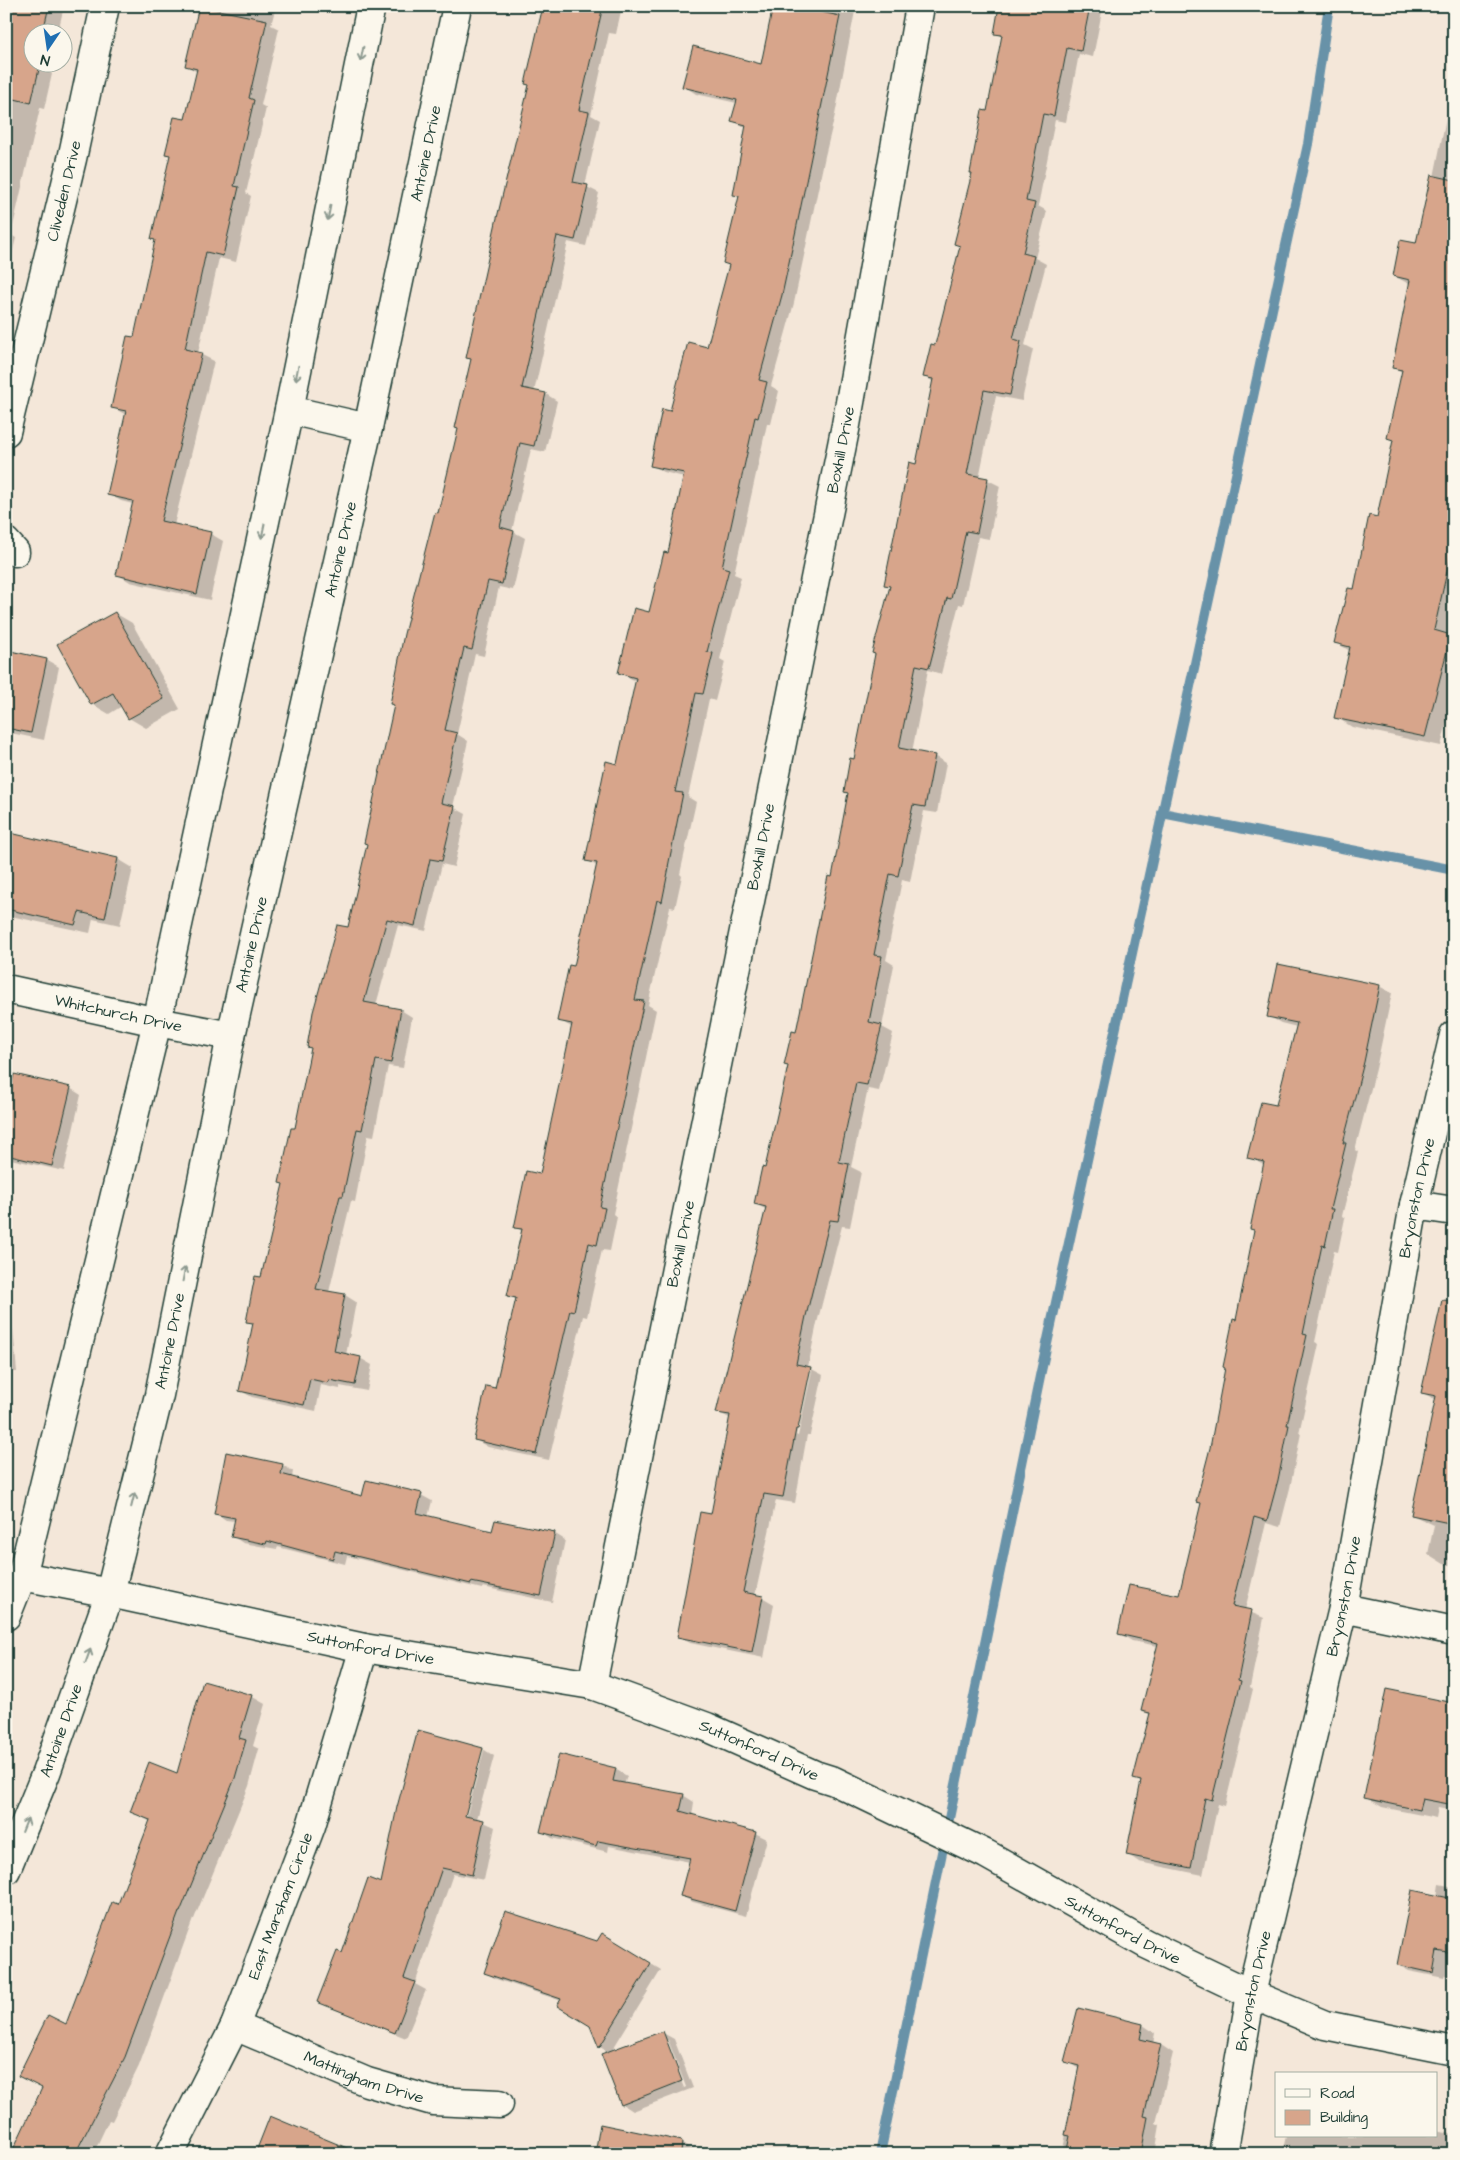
<svg xmlns="http://www.w3.org/2000/svg" width="1460" height="2160" viewBox="0 0 1460 2160" font-family="'Architects Daughter',sans-serif">
  <style>
    .shadow { fill: #0003; fill-rule: evenodd }
    .lines { fill: none; stroke-linecap: round; stroke-linejoin: round }
    .stream { stroke: #6892a8; stroke-width: 10 }
    .building { fill: #d7a58b; stroke: #1f3d34 }
    .minor-casing { stroke: #1f3d34; stroke-width: 31 }
    .secondary-casing { stroke: #1f3d34; stroke-width: 31 }
    .minor { stroke: #fbf7ec; stroke-width: 28 }
    .secondary { stroke: #fbf7ec; stroke-width: 28 }
    .oneway { stroke: #8d9a90 }
    .labels { text-anchor: middle; dominant-baseline: central; stroke-width: 4; stroke-linejoin: round; paint-order: stroke }
    .street-label { font-size: 16px; fill: #1f3d34; stroke: #fbf7ec }
  </style>
  <rect width="100%" height="100%" fill="#f4e7d9"/>
  <filter id="ink" filterUnits="userSpaceOnUse"><feTurbulence type="fractalNoise" baseFrequency=".02" numOctaves="2"/><feDisplacementMap in="SourceGraphic" scale="10" xChannelSelector="R" yChannelSelector="G"/><feConvolveMatrix kernelMatrix="1 2 1 2 8 2 1 2 1" color-interpolation-filters="sRGB"/></filter>
  <g filter="url(#ink)">
    <g class="shadow">
      <path d="M 6,6 L 64,6 L 58,32 L 32,32 L 32,62 L 51,62 L 49,72 L 52,74 L 44,109 L 40,108 L 11,235 L 16,238 L 6,278 Z"/>
      <path d="M 201,6 L 276,6 L 271,25 L 279,29 L 261,105 L 266,108 L 246,193 L 251,196 L 236,262 L 219,258 L 198,353 L 214,361 L 174,525 L 211,534 L 223,541 L 210,600 L 130,582 L 117,574 L 133,504 L 121,501 L 108,494 L 126,415 L 112,407 L 135,338 L 156,241 L 171,156 L 166,153 L 186,121 L 197,72 L 187,66 Z"/>
      <path d="M 544,6 L 622,6 L 616,34 L 609,33 L 591,115 L 600,120 L 585,186 L 599,193 L 586,246 L 568,242 L 534,392 L 546,394 L 557,401 L 545,452 L 531,449 L 512,531 L 525,538 L 513,590 L 499,587 L 484,656 L 475,654 L 457,734 L 468,741 L 453,807 L 466,814 L 454,867 L 442,864 L 426,931 L 398,925 L 376,1005 L 401,1010 L 412,1017 L 403,1068 L 388,1066 L 374,1136 L 368,1135 L 355,1202 L 351,1201 L 329,1292 L 345,1295 L 356,1302 L 346,1355 L 360,1358 L 372,1365 L 367,1391 L 340,1386 L 340,1389 L 321,1385 L 316,1411 L 252,1397 L 241,1391 L 254,1325 L 248,1321 L 262,1279 L 296,1130 L 312,1049 L 308,1046 L 349,929 L 459,429 L 472,360 L 468,357 L 530,86 Z"/>
      <path d="M 774,6 L 859,6 L 857,11 L 855,11 L 835,115 L 825,156 L 794,303 L 771,386 L 779,391 L 771,424 L 767,424 L 734,574 L 741,577 L 720,659 L 725,662 L 715,701 L 709,699 L 688,797 L 696,802 L 680,874 L 682,876 L 675,908 L 670,907 L 648,1005 L 656,1010 L 613,1214 L 617,1217 L 610,1251 L 602,1250 L 587,1317 L 583,1316 L 549,1460 L 488,1447 L 476,1440 L 496,1390 L 517,1300 L 508,1295 L 522,1231 L 515,1227 L 541,1176 L 573,1028 L 559,1020 L 575,968 L 598,867 L 587,860 L 618,765 L 636,681 L 619,673 L 650,613 L 668,555 L 684,477 L 664,472 L 651,465 L 671,413 L 708,348 L 730,266 L 724,263 L 740,198 L 734,194 L 747,128 L 733,121 L 737,103 L 696,94 L 684,86 L 762,65 Z"/>
      <path d="M 1001,6 L 1103,6 L 1093,57 L 1079,54 L 1066,122 L 1055,120 L 1038,206 L 1047,211 L 1035,258 L 1046,264 L 1025,345 L 1033,349 L 1022,401 L 996,396 L 979,478 L 988,480 L 1000,486 L 989,539 L 978,537 L 963,605 L 959,604 L 941,674 L 928,670 L 912,752 L 934,756 L 946,763 L 937,813 L 924,811 L 910,882 L 902,880 L 886,960 L 894,965 L 882,1027 L 893,1033 L 879,1091 L 868,1089 L 851,1167 L 861,1172 L 850,1227 L 842,1226 L 817,1323 L 808,1367 L 823,1375 L 810,1435 L 807,1435 L 795,1503 L 776,1500 L 755,1596 L 762,1597 L 774,1604 L 764,1658 L 690,1643 L 678,1636 L 712,1515 L 731,1419 L 718,1412 L 767,1210 L 756,1204 L 766,1170 L 789,1067 L 785,1064 L 797,1033 L 833,878 L 849,794 L 845,792 L 855,760 L 891,588 L 885,584 L 917,465 L 934,382 L 925,377 L 935,346 L 961,247 L 955,244 L 988,113 L 1003,37 L 995,33 ZM 809,1370 L 812,1370 L 798,1436 L 796,1435 Z"/>
      <path d="M 1448,108 L 1454,109 L 1454,623 L 1451,636 L 1454,638 L 1454,695 L 1441,746 L 1352,727 L 1336,717 L 1350,651 L 1335,642 L 1378,518 L 1394,441 L 1389,438 L 1402,372 L 1393,367 L 1411,285 L 1394,276 L 1417,244 L 1434,177 Z"/>
      <path d="M 115,613 L 132,623 L 180,709 L 146,728 L 129,718 L 122,706 L 109,714 L 92,704 Z"/>
      <path d="M 6,651 L 47,660 L 59,667 L 44,740 L 6,732 Z"/>
      <path d="M 6,835 L 118,859 L 133,868 L 120,925 L 93,919 L 90,933 L 6,915 Z"/>
      <path d="M 1379,986 L 1392,993 L 1376,1069 L 1355,1150 L 1358,1152 L 1342,1216 L 1345,1218 L 1338,1252 L 1334,1251 L 1315,1342 L 1319,1344 L 1299,1433 L 1301,1433 L 1290,1488 L 1280,1527 L 1266,1523 L 1245,1610 L 1264,1618 L 1250,1687 L 1253,1689 L 1225,1806 L 1218,1804 L 1203,1875 L 1139,1862 L 1127,1854 L 1142,1783 L 1134,1778 L 1150,1715 L 1142,1710 L 1158,1646 L 1132,1641 L 1120,1634 L 1180,1596 L 1202,1504 L 1197,1501 L 1211,1449 L 1255,1231 L 1252,1229 L 1265,1166 L 1249,1157 L 1276,1107 L 1297,1027 L 1281,1023 L 1268,1016 Z"/>
      <path d="M 6,1078 L 70,1088 L 81,1095 L 64,1171 L 6,1158 Z"/>
      <path d="M 6,1314 L 12,1317 L 17,1372 L 6,1372 Z"/>
      <path d="M 1454,1325 L 1454,1566 L 1444,1564 L 1428,1554 L 1434,1525 L 1412,1515 L 1436,1400 L 1423,1393 Z"/>
      <path d="M 282,1465 L 293,1471 L 292,1478 L 363,1497 L 421,1495 L 432,1501 L 428,1517 L 493,1533 L 554,1533 L 565,1540 L 552,1602 L 483,1587 L 482,1589 L 347,1556 L 345,1564 L 278,1547 L 277,1549 L 243,1543 L 232,1536 L 235,1521 L 226,1520 L 215,1513 Z"/>
      <path d="M 251,1696 L 265,1704 L 253,1746 L 259,1749 L 249,1786 L 194,1919 L 193,1919 L 139,2066 L 112,2121 L 109,2120 L 93,2154 L 12,2154 L 43,2089 L 20,2076 L 67,2025 L 118,1906 L 151,1822 L 131,1811 L 178,1775 Z"/>
      <path d="M 1454,1708 L 1454,1811 L 1438,1808 L 1436,1818 L 1382,1807 L 1365,1797 Z"/>
      <path d="M 419,1732 L 483,1749 L 494,1756 L 477,1819 L 495,1827 L 484,1880 L 453,1874 L 415,1984 L 426,1990 L 406,2038 L 329,2007 L 318,2001 L 382,1884 ZM 481,1750 L 484,1750 L 465,1822 L 462,1821 Z"/>
      <path d="M 615,1769 L 627,1776 L 624,1785 L 683,1795 L 694,1802 L 692,1816 L 755,1833 L 767,1839 L 746,1916 L 693,1902 L 681,1896 L 690,1862 L 609,1846 L 608,1852 L 552,1838 L 541,1831 Z"/>
      <path d="M 1439,1884 L 1454,1887 L 1454,1977 L 1445,1975 L 1444,1978 L 1409,1971 L 1398,1965 L 1437,1897 Z"/>
      <path d="M 613,1941 L 661,1970 L 611,2052 L 663,2033 L 674,2039 L 693,2088 L 633,2111 L 622,2104 L 610,2053 L 600,2047 L 591,2025 L 562,2001 L 496,1979 L 485,1972 L 597,1943 ZM 665,2040 L 668,2040 L 686,2087 L 684,2088 Z"/>
      <path d="M 1143,2025 L 1155,2033 L 1153,2044 L 1161,2045 L 1173,2053 L 1156,2123 L 1160,2125 L 1155,2154 L 1062,2154 L 1079,2069 L 1066,2061 Z"/>
      <path d="M 1436,2131 L 1454,2135 L 1454,2154 L 1282,2154 L 1286,2136 L 1436,2136 Z"/>
      <path d="M 679,2141 L 693,2150 L 692,2154 L 596,2154 Z"/>
    </g>
    <g class="lines">
      <g class="stream">
        <path d="M 1162,813 L 1454,870"/>
        <path d="M 880,2154 L 1040,1376 L 1308,144 L 1329,6"/>
      </g>
    </g>
    <g class="building">
      <path d="M 6,6 L 49,6 L 43,32 L 32,32 L 32,62 L 40,65 L 31,103 L 6,97 Z"/>
      <path d="M 199,6 L 267,20 L 249,98 L 254,100 L 234,186 L 239,187 L 223,256 L 206,252 L 185,349 L 202,353 L 161,521 L 211,532 L 197,594 L 116,575 L 133,501 L 107,495 L 126,411 L 111,408 L 127,336 L 134,337 L 155,240 L 151,239 L 170,155 L 165,154 L 174,117 L 185,119 L 197,69 L 185,66 Z"/>
      <path d="M 543,6 L 603,6 L 579,110 L 589,112 L 573,182 L 588,185 L 575,240 L 557,236 L 522,388 L 546,393 L 534,446 L 520,443 L 500,527 L 514,531 L 502,584 L 488,581 L 472,650 L 464,648 L 445,730 L 457,733 L 441,803 L 455,806 L 442,861 L 430,859 L 415,926 L 387,919 L 364,1002 L 401,1009 L 391,1063 L 376,1060 L 362,1130 L 357,1129 L 343,1196 L 340,1196 L 316,1289 L 345,1294 L 334,1351 L 361,1357 L 355,1385 L 329,1380 L 328,1383 L 310,1379 L 304,1405 L 239,1391 L 253,1323 L 246,1322 L 255,1276 L 261,1277 L 283,1184 L 279,1183 L 291,1128 L 295,1128 L 311,1048 L 307,1047 L 313,1012 L 337,925 L 348,927 L 367,844 L 364,843 L 394,705 L 390,704 L 404,634 L 435,512 L 438,513 L 458,429 L 455,428 L 471,359 L 466,358 L 496,222 L 529,85 L 525,84 Z"/>
      <path d="M 773,6 L 792,6 L 840,16 L 796,230 L 782,295 L 759,380 L 767,382 L 758,418 L 755,417 L 722,567 L 729,569 L 707,652 L 713,653 L 703,694 L 696,693 L 675,792 L 683,793 L 668,867 L 669,867 L 662,902 L 657,900 L 635,1000 L 644,1001 L 600,1207 L 605,1208 L 597,1245 L 589,1243 L 574,1311 L 570,1310 L 536,1454 L 474,1440 L 486,1386 L 495,1388 L 516,1298 L 507,1296 L 522,1229 L 514,1228 L 526,1171 L 540,1174 L 572,1024 L 557,1021 L 569,965 L 574,966 L 597,863 L 585,861 L 606,761 L 617,764 L 636,678 L 618,673 L 634,608 L 649,612 L 664,552 L 668,553 L 684,473 L 650,466 L 662,409 L 670,411 L 688,342 L 707,347 L 729,265 L 723,263 L 739,196 L 733,195 L 746,125 L 731,121 L 737,100 L 682,87 L 693,46 L 761,64 Z"/>
      <path d="M 999,6 L 1090,6 L 1081,51 L 1067,48 L 1054,116 L 1043,114 L 1026,201 L 1035,203 L 1023,253 L 1034,256 L 1013,339 L 1021,341 L 1010,395 L 984,390 L 967,474 L 988,478 L 977,533 L 966,531 L 951,599 L 947,598 L 929,668 L 916,665 L 899,748 L 935,755 L 925,807 L 913,805 L 898,876 L 890,874 L 874,955 L 882,956 L 869,1022 L 882,1025 L 867,1085 L 856,1083 L 839,1162 L 849,1164 L 838,1221 L 830,1220 L 806,1316 L 796,1364 L 811,1367 L 798,1429 L 796,1429 L 783,1497 L 764,1494 L 743,1592 L 763,1596 L 752,1652 L 677,1637 L 700,1512 L 711,1514 L 730,1415 L 716,1413 L 766,1207 L 754,1204 L 762,1167 L 765,1168 L 788,1066 L 784,1065 L 792,1031 L 796,1032 L 828,876 L 832,877 L 848,793 L 844,792 L 850,758 L 854,759 L 875,654 L 872,653 L 890,586 L 884,585 L 909,462 L 916,464 L 933,379 L 923,377 L 931,344 L 935,345 L 960,246 L 954,244 L 972,173 L 970,173 L 982,110 L 987,111 L 1002,35 L 994,34 Z"/>
      <path d="M 1431,175 L 1454,180 L 1454,540 L 1434,630 L 1451,635 L 1425,737 L 1334,718 L 1350,647 L 1334,643 L 1348,588 L 1354,589 L 1369,515 L 1377,517 L 1393,440 L 1387,438 L 1402,370 L 1392,368 L 1410,280 L 1393,276 L 1400,240 L 1416,243 Z"/>
      <path d="M 115,612 L 164,699 L 128,719 L 113,693 L 91,705 L 57,644 Z"/>
      <path d="M 6,650 L 47,659 L 31,733 L 6,728 Z"/>
      <path d="M 6,832 L 118,858 L 105,918 L 79,912 L 75,925 L 6,909 Z"/>
      <path d="M 1278,964 L 1380,985 L 1364,1062 L 1343,1143 L 1346,1143 L 1330,1209 L 1333,1209 L 1325,1246 L 1322,1245 L 1303,1334 L 1307,1335 L 1287,1425 L 1289,1425 L 1278,1480 L 1267,1521 L 1254,1517 L 1232,1606 L 1252,1610 L 1238,1680 L 1241,1681 L 1212,1800 L 1205,1798 L 1191,1868 L 1126,1855 L 1141,1781 L 1133,1779 L 1150,1713 L 1141,1711 L 1158,1643 L 1118,1634 L 1129,1585 L 1179,1595 L 1201,1503 L 1196,1502 L 1210,1448 L 1225,1368 L 1223,1367 L 1233,1319 L 1236,1320 L 1254,1230 L 1250,1229 L 1264,1162 L 1247,1158 L 1261,1102 L 1276,1105 L 1297,1023 L 1267,1017 Z"/>
      <path d="M 14,1074 L 71,1087 L 52,1166 L 6,1155 L 6,1106 Z"/>
      <path d="M 1442,1300 L 1454,1301 L 1454,1524 L 1411,1515 L 1436,1396 L 1421,1393 Z"/>
      <path d="M 226,1452 L 283,1464 L 281,1474 L 362,1496 L 366,1480 L 422,1493 L 417,1513 L 492,1531 L 495,1520 L 555,1532 L 541,1596 L 471,1582 L 471,1584 L 335,1551 L 333,1559 L 267,1541 L 266,1544 L 231,1537 L 235,1518 L 214,1514 Z"/>
      <path d="M 203,1681 L 252,1695 L 239,1738 L 246,1740 L 235,1778 L 180,1912 L 179,1912 L 125,2057 L 75,2154 L 11,2154 L 42,2088 L 18,2076 L 48,2015 L 66,2024 L 112,1902 L 118,1904 L 150,1820 L 130,1812 L 149,1762 L 177,1773 Z"/>
      <path d="M 1386,1689 L 1454,1703 L 1454,1805 L 1422,1799 L 1419,1810 L 1364,1798 Z"/>
      <path d="M 418,1730 L 483,1748 L 465,1816 L 484,1820 L 472,1875 L 442,1868 L 404,1978 L 415,1982 L 395,2033 L 317,2002 L 337,1951 L 342,1953 L 368,1878 L 381,1883 L 397,1807 Z"/>
      <path d="M 559,1754 L 616,1768 L 613,1781 L 684,1794 L 680,1811 L 756,1832 L 735,1911 L 680,1896 L 690,1858 L 598,1841 L 596,1846 L 540,1832 Z"/>
      <path d="M 1412,1890 L 1454,1899 L 1454,1954 L 1437,1951 L 1433,1973 L 1397,1965 Z"/>
      <path d="M 505,1911 L 597,1941 L 602,1933 L 651,1963 L 599,2048 L 590,2026 L 557,2006 L 561,1999 L 484,1973 Z"/>
      <path d="M 1078,2008 L 1143,2024 L 1140,2039 L 1161,2044 L 1144,2116 L 1148,2117 L 1141,2154 L 1066,2154 L 1070,2136 L 1065,2135 L 1079,2066 L 1064,2062 Z"/>
      <path d="M 663,2031 L 682,2081 L 621,2105 L 601,2054 Z"/>
      <path d="M 270,2116 L 359,2153 L 358,2154 L 255,2154 Z"/>
      <path d="M 600,2124 L 682,2141 L 681,2154 L 595,2154 Z"/>
    </g>
    <g class="lines">
      <defs>
        <g id="minor">
          <path id="s1" d="M 6,432 L 72,159 L 105,6"/>
          <path d="M 6,542 L 15,552"/>
          <path id="s2" d="M 6,989 L 157,1022 L 231,1036"/>
          <path d="M 1414,1205 L 1454,1211"/>
          <path id="s3" d="M 22,1576 L 110,1593 L 364,1648 L 592,1685 L 707,1727 L 815,1775 L 834,1781 L 986,1854 L 1146,1944 L 1251,1994 L 1325,2025 L 1454,2051"/>
          <path d="M 1343,1608 L 1454,1631"/>
          <path id="s4" d="M 592,1685 L 846,425 L 920,6"/>
          <path id="s5" d="M 235,2026 L 367,2082 L 433,2101 L 499,2104"/>
          <path id="s6" d="M 170,2154 L 235,2026 L 311,1826 L 364,1648"/>
          <path id="s7" d="M 1223,2154 L 1251,1994 L 1343,1608 L 1414,1205 L 1454,1035"/>
        </g>
        <g id="secondary">
          <path d="M 289,410 L 368,428"/>
          <path d="M 6,1616 L 22,1576 L 157,1022 L 289,410 L 371,6"/>
          <path id="s8" d="M 6,1870 L 46,1773 L 110,1593 L 159,1395 L 231,1036 L 368,428 L 457,6"/>
        </g>
      </defs>
      <use href="#minor" class="minor-casing"/>
      <use href="#secondary" class="secondary-casing"/>
      <use href="#minor" class="minor"/>
      <use href="#secondary" class="secondary"/>
    </g>
    <defs><path id="oneway-shaft" d="M-6 0H5M1.5-3L5.5 0L1.5 3" fill="none" stroke-width="1.6" stroke-linecap="round" stroke-linejoin="round" transform="scale(1.25)"/></defs>
    <g class="oneway">
      <use href="#oneway-shaft" transform="translate(362 54) rotate(101)"/>
      <use href="#oneway-shaft" transform="translate(329 213) rotate(101)"/>
      <use href="#oneway-shaft" transform="translate(297 373) rotate(101)"/>
      <use href="#oneway-shaft" transform="translate(263 531) rotate(102)"/>
      <use href="#oneway-shaft" transform="translate(184 1274) rotate(-79)"/>
      <use href="#oneway-shaft" transform="translate(133 1500) rotate(-76)"/>
      <use href="#oneway-shaft" transform="translate(88 1656) rotate(-70)"/>
      <use href="#oneway-shaft" transform="translate(25 1825) rotate(-68)"/>
    </g>
  </g>
  <g class="labels">
    <g class="street-label">
      <text stroke="none"><textPath href="#s8" startOffset="1770">Antoine Drive</textPath></text>
      <text stroke="none"><textPath href="#s1" startOffset="248">Cliveden Drive</textPath></text>
      <text stroke="none"><textPath href="#s4" startOffset="1260">Boxhill Drive</textPath></text>
      <text stroke="none"><textPath href="#s8" startOffset="1365">Antoine Drive</textPath></text>
      <text stroke="none"><textPath href="#s4" startOffset="855">Boxhill Drive</textPath></text>
      <text stroke="none"><textPath href="#s8" startOffset="960">Antoine Drive</textPath></text>
      <text stroke="none"><textPath href="#s2" startOffset="115">Whitchurch Drive</textPath></text>
      <text stroke="none"><textPath href="#s7" startOffset="976">Bryonston Drive</textPath></text>
      <text stroke="none"><textPath href="#s4" startOffset="450">Boxhill Drive</textPath></text>
      <text stroke="none"><textPath href="#s8" startOffset="555">Antoine Drive</textPath></text>
      <text stroke="none"><textPath href="#s7" startOffset="571">Bryonston Drive</textPath></text>
      <text stroke="none"><textPath href="#s3" startOffset="356">Suttonford Drive</textPath></text>
      <text stroke="none"><textPath href="#s8" startOffset="150">Antoine Drive</textPath></text>
      <text stroke="none"><textPath href="#s3" startOffset="760">Suttonford Drive</textPath></text>
      <text stroke="none"><textPath href="#s6" startOffset="272">East Marsham Circle</textPath></text>
      <text stroke="none"><textPath href="#s3" startOffset="1166">Suttonford Drive</textPath></text>
      <text stroke="none"><textPath href="#s7" startOffset="166">Bryonston Drive</textPath></text>
      <text stroke="none"><textPath href="#s5" startOffset="139">Mattingham Drive</textPath></text>
    </g>
  </g>
  <rect width="1460" height="2160" fill="none" stroke="#fbf7ec" stroke-width="25"/>
  <rect x="12" y="12" width="1435" height="2135" fill="none" stroke="#1f3d34" stroke-width="2" filter="url(#ink)"/>
  <rect x="1275" y="2072" width="162" height="65" fill="#fbf7ec" stroke="#a3ada2"/>
  <rect x="1285" y="2089" width="25" height="8" fill="#fbf7ec" stroke="#a3ada2"/>
  <text x="1320" y="2098" font-size="15" fill="#1f3d34">Road</text>
  <rect x="1285" y="2110" width="25" height="15" fill="#d7a58b" stroke="#a3ada2"/>
  <text x="1320" y="2122" font-size="15" fill="#1f3d34">Building</text>
  <g transform="translate(48 48) rotate(193)"><circle r="24" fill="#fbf7ec" stroke="#a3ada2"/>
  <path d="M0-4L9 19L0 12L-9 19Z" fill="#1f6fb2"/>
  <text y="-8" font-size="14" font-weight="bold" text-anchor="middle" fill="#1f3d34">N</text>
  </g>
</svg>
